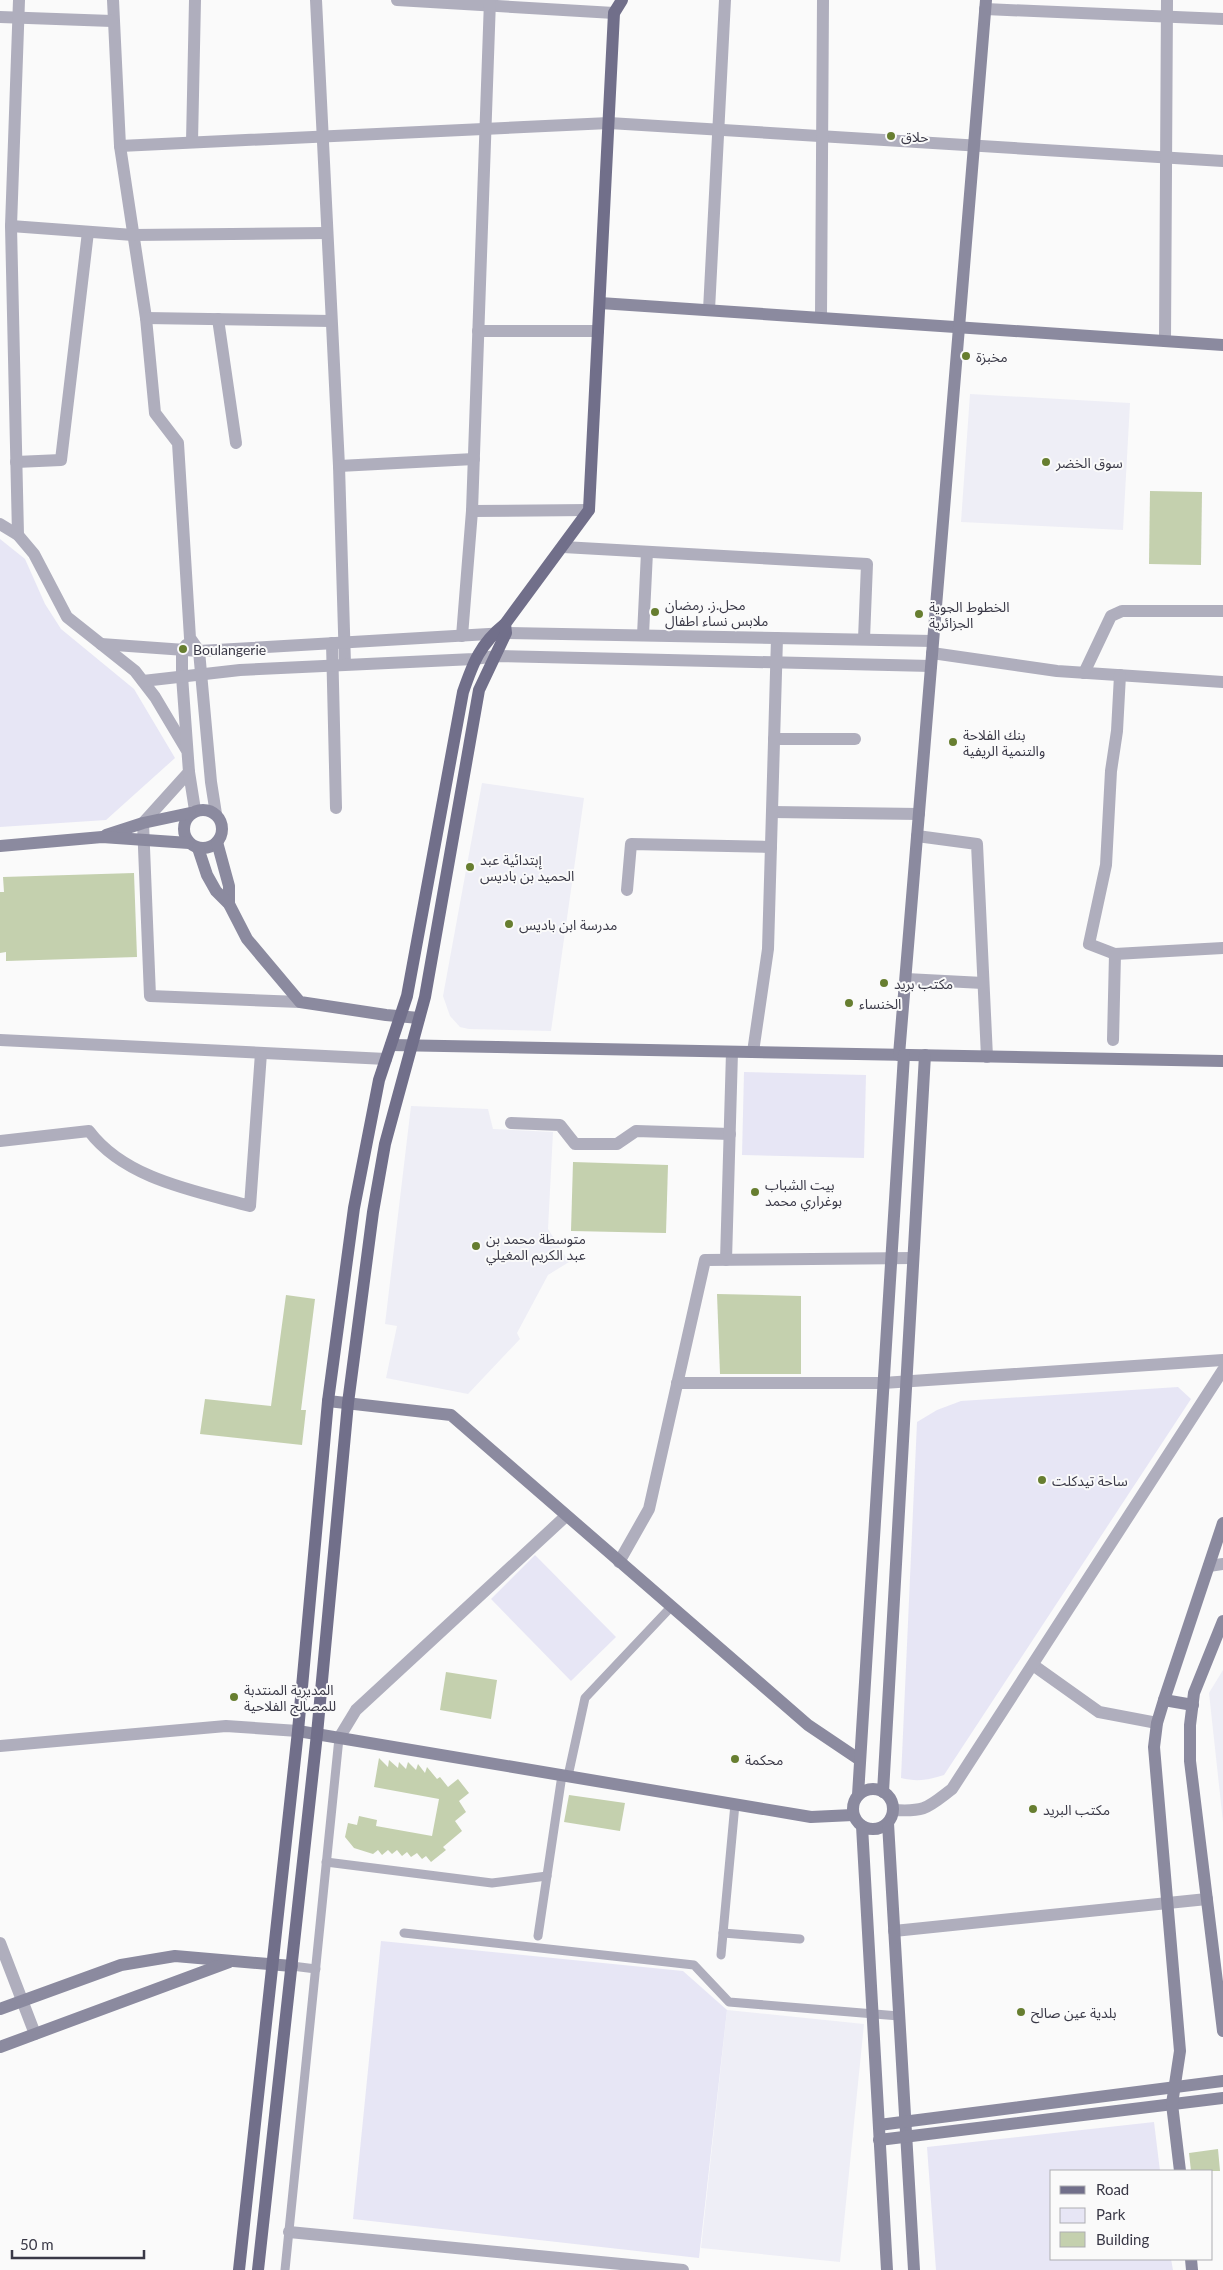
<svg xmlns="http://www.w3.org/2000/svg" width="1223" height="2270" viewBox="0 0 1223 2270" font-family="Lato,'Noto Sans Arabic',sans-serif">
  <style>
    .built { fill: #eeeef6 }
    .green { fill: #e7e6f5 }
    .building { fill: #c4d0ae }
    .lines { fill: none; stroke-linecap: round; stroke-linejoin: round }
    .lane { stroke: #afaebd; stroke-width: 9 }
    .street { stroke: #afaebd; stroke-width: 12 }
    .secondary { stroke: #8b8a9f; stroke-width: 12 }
    .primary { stroke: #716f8a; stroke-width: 12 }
    .poi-dot { fill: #677e30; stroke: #fafafa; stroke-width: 2 }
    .labels { text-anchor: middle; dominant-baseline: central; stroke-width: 4; stroke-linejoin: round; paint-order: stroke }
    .poi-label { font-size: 14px; fill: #3a3947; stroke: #fafafa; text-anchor: start }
  </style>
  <rect width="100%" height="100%" fill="#fafafa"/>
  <g class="built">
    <path d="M 970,394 L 1130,403 L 1123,530 L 961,522 Z"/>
    <path d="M 482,783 L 584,798 L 551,1031 L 469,1029 L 460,1027 L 450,1016 L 443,996 Z"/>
    <path d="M 411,1106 L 488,1109 L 493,1129 L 553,1132 L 548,1229 L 569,1262 L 548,1275 L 517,1333 L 520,1339 L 468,1394 L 386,1378 L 397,1326 L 385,1324 Z"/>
    <path d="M 1223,1670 L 1223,1822 L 1209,1693 Z"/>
    <path d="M 727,2010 L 864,2024 L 840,2262 L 701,2248 Z"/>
  </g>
  <g class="green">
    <path d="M 0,539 L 25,559 L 45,604 L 61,629 L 134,689 L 175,758 L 106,820 L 0,827 Z"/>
    <path d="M 744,1072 L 866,1075 L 864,1158 L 742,1155 Z"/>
    <path d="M 1178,1387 L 1191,1399 L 944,1775 C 929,1780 917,1782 901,1778 L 917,1422 L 937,1410 L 961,1401 Z"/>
    <path d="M 535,1555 L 616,1637 L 571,1681 L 491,1599 Z"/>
    <path d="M 381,1941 L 683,1971 L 727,2010 L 699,2258 L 353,2219 Z"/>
    <path d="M 1154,2122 L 1160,2171 L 1052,2171 L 1052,2259 L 1171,2259 L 1173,2270 L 936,2270 L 927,2147 Z"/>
  </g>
  <g class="building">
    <path d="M 1150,491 L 1202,492 L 1201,565 L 1149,564 Z"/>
    <path d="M 134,873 L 137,957 L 6,961 L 6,952 L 0,953 L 0,892 L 4,892 L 3,877 Z"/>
    <path d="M 573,1162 L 668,1165 L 666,1233 L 571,1231 Z"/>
    <path d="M 717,1294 L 801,1296 L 801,1374 L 720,1374 Z"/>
    <path d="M 286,1295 L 315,1299 L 301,1410 L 306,1410 L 302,1445 L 200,1434 L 205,1399 L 271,1406 Z"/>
    <path d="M 446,1672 L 497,1680 L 491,1719 L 440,1710 Z"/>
    <path d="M 379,1758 L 388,1767 L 389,1760 L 398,1768 L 399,1762 L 406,1769 L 408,1762 L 416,1770 L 418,1764 L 425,1773 L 427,1767 L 437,1779 L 440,1777 L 448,1787 L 458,1779 L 469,1793 L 459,1801 L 466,1812 L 455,1821 L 462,1831 L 443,1847 L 446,1850 L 431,1862 L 426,1856 L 422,1859 L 417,1853 L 411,1857 L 407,1852 L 402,1856 L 397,1850 L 392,1854 L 388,1850 L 382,1855 L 378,1850 L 373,1854 L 354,1848 L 345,1837 L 348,1823 L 357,1825 L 359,1816 L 377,1820 L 376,1826 L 432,1836 L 439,1799 L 374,1787 Z"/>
    <path d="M 569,1795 L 625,1803 L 620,1831 L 564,1822 Z"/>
    <path d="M 1218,2149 L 1220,2171 L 1191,2171 L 1189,2153 Z"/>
  </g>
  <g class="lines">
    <g class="lane">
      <path d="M 568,1776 L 585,1698 L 671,1607"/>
      <path d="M 326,1862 L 492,1883 L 547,1876"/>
      <path d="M 404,1933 L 694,1965 L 729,2002 L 899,2016"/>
      <path d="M 723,1933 L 800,1939"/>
      <path d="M 538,1936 L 562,1775"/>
      <path d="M 721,1955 L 735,1804"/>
      <path d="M 292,1966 L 316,1969"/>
      <path d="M 285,2270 L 339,1738"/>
    </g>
    <g class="street">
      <path d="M 113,0 L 120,146 L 146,318 L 155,413 L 178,443 L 190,638 L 199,651 L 211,782 L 216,814"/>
      <path d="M 316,0 L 339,466 L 345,664"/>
      <path d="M 397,0 L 614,13"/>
      <path d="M 985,9 L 1223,19"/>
      <path d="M 0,17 L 112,21"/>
      <path d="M 192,142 L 195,0"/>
      <path d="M 120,146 L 609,123 L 1223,161"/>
      <path d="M 11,226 L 133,235 L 327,233"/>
      <path d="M 709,310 L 725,0"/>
      <path d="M 821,317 L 823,0"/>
      <path d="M 146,318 L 331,321"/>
      <path d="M 218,319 L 236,443"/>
      <path d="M 478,331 L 598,331"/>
      <path d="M 1165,341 L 1167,0"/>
      <path d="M 16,462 L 61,460 L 88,232"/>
      <path d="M 339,466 L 474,459"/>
      <path d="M 472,511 L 589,510"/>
      <path d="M 0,524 L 18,535 L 34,554 L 67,617 L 135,671 L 155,697 L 186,749"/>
      <path d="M 18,535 L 11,226 L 19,0"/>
      <path d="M 563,547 L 867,564 L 864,639"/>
      <path d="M 643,635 L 647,552"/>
      <path d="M 462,636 L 472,511 L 490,0"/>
      <path d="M 332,643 L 336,808"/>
      <path d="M 101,644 L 199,651 L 506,633 L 933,641"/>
      <path d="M 186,645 L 182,651 L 182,676 L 189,772 L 143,823 L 150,996 L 300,1002"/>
      <path d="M 932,653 L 1057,671 L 1223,682"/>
      <path d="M 1084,673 L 1111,616 L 1122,611 L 1223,611"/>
      <path d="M 1120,675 L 1117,731 L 1111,771 L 1106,865 L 1089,944 L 1115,954 L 1223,948"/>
      <path d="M 143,681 L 240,670 L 474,659 L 497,656 L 931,666"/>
      <path d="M 774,739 L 855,739"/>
      <path d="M 189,772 L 195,810"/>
      <path d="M 772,812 L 919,814"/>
      <path d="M 917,836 L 977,844 L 987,1057"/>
      <path d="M 627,890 L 631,844 L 771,847"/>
      <path d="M 906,979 L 983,983"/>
      <path d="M 0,1040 L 386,1059"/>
      <path d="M 1113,1040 L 1115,954"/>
      <path d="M 753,1052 L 768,949 L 777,638"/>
      <path d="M 511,1123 L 560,1125 L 575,1144 L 617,1144 L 636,1131 L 730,1134"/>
      <path d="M 0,1141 L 89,1131 C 125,1179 195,1191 250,1206 L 261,1053"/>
      <path d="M 726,1260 L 732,1052"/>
      <path d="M 677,1383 L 883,1383 L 1223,1360"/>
      <path d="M 619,1562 L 649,1509 L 705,1260 L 913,1258"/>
      <path d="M 1209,1566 L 1223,1564"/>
      <path d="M 1033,1665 L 1099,1712 L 1157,1723"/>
      <path d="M 339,1738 L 356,1710 L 566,1516"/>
      <path d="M 0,1746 L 226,1726 L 298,1731"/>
      <path d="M 893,1810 C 926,1812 927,1808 952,1789 L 1223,1370"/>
      <path d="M 894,1931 L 1207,1899"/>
      <path d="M 0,1943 L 35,2034"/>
      <path d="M 289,2232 L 683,2270"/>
    </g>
    <g class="secondary">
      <path d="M 600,303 L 1223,345"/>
      <circle cx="203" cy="829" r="19"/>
      <path d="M 106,835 L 143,823 L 190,813"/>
      <path d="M 217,842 L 229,886 L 229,904"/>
      <path d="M 0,846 L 102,837 L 189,843"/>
      <path d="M 198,848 L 207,875 L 216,891 L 229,904 L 247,939 L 300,1002 L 386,1015 L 419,1018"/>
      <path d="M 391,1045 L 1223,1061"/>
      <path d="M 899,1055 L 986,0"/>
      <path d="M 328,1401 L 451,1415 L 808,1725 L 860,1760"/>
      <path d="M 1223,1621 L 1194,1693 L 1190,1725 L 1190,1761 L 1223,2031"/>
      <path d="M 1164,1700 L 1193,1705"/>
      <path d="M 298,1731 L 811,1817 L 853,1815"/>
      <circle cx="873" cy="1809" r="20"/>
      <path d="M 883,1792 L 925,1055"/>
      <path d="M 858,1795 L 904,1055"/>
      <path d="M 888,1823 L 914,2270"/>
      <path d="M 862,1826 L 887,2270"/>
      <path d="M 0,2009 L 121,1965 L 175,1956 L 292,1966"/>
      <path d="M 0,2047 L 229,1962"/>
      <path d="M 879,2125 L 1223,2081"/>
      <path d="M 879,2140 L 1223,2098"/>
      <path d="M 1180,2171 L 1172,2104 L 1180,2051 L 1154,1747 L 1157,1723 L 1164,1700 L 1223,1523"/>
      <path d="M 1191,2259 L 1192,2270"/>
    </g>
    <g class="primary">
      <path d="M 239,2270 L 298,1731 L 328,1401 L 354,1208 L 379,1080 L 407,996 L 463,692 C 473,663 480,644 505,624 L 589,510 L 614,13 L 622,0"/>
      <path d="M 258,2270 L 317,1734 L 348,1403 L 373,1212 L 385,1144 L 425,997 L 479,690 L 506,633 L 505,624"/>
    </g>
  </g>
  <g class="poi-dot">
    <circle cx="891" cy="136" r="5"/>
    <circle cx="966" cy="356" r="5"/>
    <circle cx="1046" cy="462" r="5"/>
    <circle cx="655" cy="612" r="5"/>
    <circle cx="919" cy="614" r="5"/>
    <circle cx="183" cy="649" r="5"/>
    <circle cx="953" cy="742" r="5"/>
    <circle cx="470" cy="867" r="5"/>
    <circle cx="509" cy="924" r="5"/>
    <circle cx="884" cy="983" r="5"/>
    <circle cx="849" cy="1003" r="5"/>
    <circle cx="755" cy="1192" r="5"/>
    <circle cx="476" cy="1246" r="5"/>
    <circle cx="1042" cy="1480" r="5"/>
    <circle cx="234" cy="1697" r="5"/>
    <circle cx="735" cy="1759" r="5"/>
    <circle cx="1033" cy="1809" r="5"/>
    <circle cx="1021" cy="2012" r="5"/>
  </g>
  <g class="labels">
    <g class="poi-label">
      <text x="901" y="136">حلاق</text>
      <text x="976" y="356">مخبزة</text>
      <text x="1056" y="462">سوق الخضر</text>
      <text x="665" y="604">محل.ز. رمضان<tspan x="665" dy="16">ملابس نساء اطفال</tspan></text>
      <text x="929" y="606">الخطوط الجوية<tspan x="929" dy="16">الجزائرية</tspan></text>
      <text x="193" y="649">Boulangerie</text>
      <text x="963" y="734">بنك الفلاحة<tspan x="963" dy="16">والتنمية الريفية</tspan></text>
      <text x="480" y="859">إبتدائية عبد<tspan x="480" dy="16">الحميد بن باديس</tspan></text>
      <text x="519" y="924">مدرسة ابن باديس</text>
      <text x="894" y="983">مكتب بريد</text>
      <text x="859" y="1003">الخنساء</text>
      <text x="765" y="1184">بيت الشباب<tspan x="765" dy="16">بوغراري محمد</tspan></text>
      <text x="486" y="1238">متوسطة محمد بن<tspan x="486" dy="16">عبد الكريم المغيلي</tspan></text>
      <text x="1052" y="1480">ساحة تيدكلت</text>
      <text x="244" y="1689">المديرية المنتدبة<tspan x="244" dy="16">للمصالح الفلاحية</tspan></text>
      <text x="745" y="1759">محكمة</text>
      <text x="1043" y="1809">مكتب البريد</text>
      <text x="1031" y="2012">بلدية عين صالح</text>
    </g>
  </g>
  <rect x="1050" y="2170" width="162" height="90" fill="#fafafa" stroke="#adadb2"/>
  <rect x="1060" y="2186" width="25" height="8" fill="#716f8a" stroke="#adadb2"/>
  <text x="1096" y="2195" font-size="15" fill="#3a3947">Road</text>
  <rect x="1060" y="2208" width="25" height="15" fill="#e7e6f5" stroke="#adadb2"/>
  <text x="1096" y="2220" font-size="15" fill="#3a3947">Park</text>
  <rect x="1060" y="2232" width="25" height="15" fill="#c4d0ae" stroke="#adadb2"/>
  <text x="1096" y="2245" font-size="15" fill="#3a3947">Building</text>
  <path d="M12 2250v8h132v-8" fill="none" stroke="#3a3947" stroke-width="2.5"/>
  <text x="20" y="2250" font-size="15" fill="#3a3947" stroke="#fafafa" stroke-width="4" paint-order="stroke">50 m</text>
</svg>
